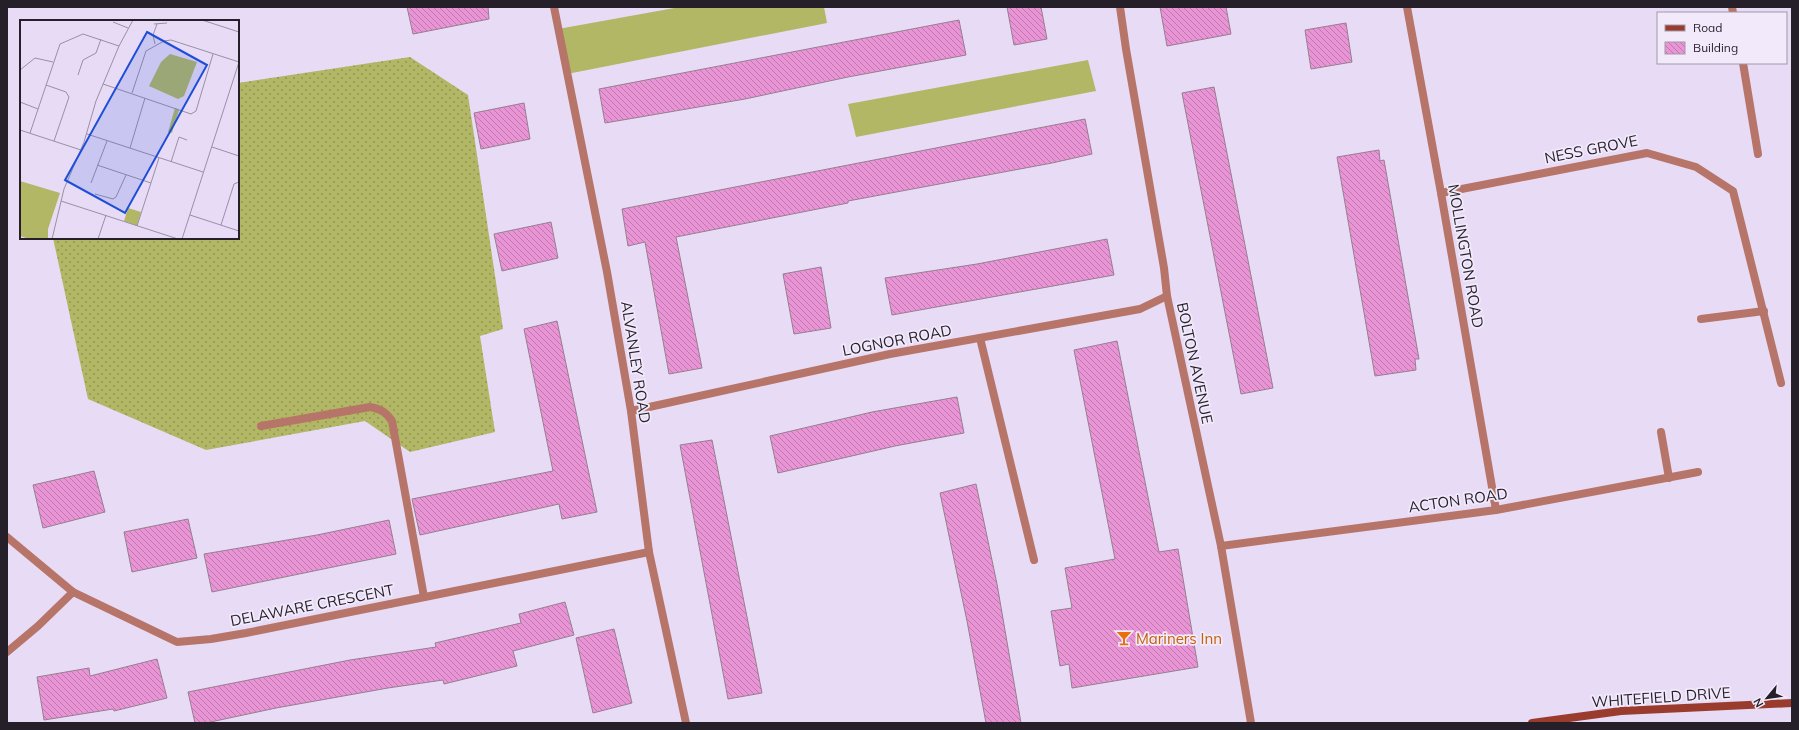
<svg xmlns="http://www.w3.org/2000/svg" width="1799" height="730" viewBox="0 0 1799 730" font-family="Mulish,sans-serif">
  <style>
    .grass { fill: #b2b766 }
    .garden { fill: url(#garden-dots) }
    .building { fill: url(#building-back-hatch); stroke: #967e90 }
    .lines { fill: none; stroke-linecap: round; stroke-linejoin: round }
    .lane { stroke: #b67568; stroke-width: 8 }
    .street { stroke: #b67568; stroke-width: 8 }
    .secondary { stroke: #993c2d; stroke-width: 8 }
    .labels { text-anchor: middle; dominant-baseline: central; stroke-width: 3.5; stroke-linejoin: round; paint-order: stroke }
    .street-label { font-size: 15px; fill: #241f29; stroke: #f2eafb }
    .food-label { font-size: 15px; fill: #c56008; stroke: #f2eafb; text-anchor: start }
    .inset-road { fill: none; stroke: #9a90a4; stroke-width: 1 }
    .view { fill: #1d4ed8; fill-opacity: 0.15; stroke: #1d4ed8; stroke-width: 2 }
    .inset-edge { fill: none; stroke: #241f29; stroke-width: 2 }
  </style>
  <defs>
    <pattern id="garden-dots" width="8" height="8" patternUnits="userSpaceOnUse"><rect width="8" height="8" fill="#b2b766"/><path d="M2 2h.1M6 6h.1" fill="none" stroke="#919454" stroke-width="1.8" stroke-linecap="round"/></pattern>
    <pattern id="building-back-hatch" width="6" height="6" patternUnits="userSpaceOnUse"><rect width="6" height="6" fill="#e995d5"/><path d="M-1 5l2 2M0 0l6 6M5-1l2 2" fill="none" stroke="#bd79ad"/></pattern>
  </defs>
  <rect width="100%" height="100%" fill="#e8dbf6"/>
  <g class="grass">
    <path d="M 680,7 L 824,7 L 827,23 L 567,74 L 558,29 Z"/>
    <path d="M 1088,60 L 1096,91 L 856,137 L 848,104 Z"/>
  </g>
  <path class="garden" d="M 410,57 L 468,95 L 503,329 L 480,336 L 495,432 L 410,452 L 365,421 L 206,450 L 88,399 L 53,238 L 238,238 L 238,83 Z"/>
  <g class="building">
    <path d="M 407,7 L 488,7 L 489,19 L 413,34 Z"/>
    <path d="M 1007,7 L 1041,7 L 1047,39 L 1014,45 Z"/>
    <path d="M 1160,7 L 1226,7 L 1231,34 L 1167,46 Z"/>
    <path d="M 959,20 L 966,55 L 848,77 L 745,99 L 605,123 L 599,89 Z"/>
    <path d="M 1346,23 L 1352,62 L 1311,69 L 1305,30 Z"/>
    <path d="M 1214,87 L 1273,388 L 1241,394 L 1182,93 Z"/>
    <path d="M 524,103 L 530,139 L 481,149 L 474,113 Z"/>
    <path d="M 1085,119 L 1092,154 L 1052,163 L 848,201 L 848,203 L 676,237 L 702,368 L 669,374 L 645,242 L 628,246 L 622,209 Z"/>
    <path d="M 1379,150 L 1380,161 L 1384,160 L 1419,359 L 1415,359 L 1416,370 L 1375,376 L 1337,157 Z"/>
    <path d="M 551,222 L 558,258 L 502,271 L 494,234 Z"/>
    <path d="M 1107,239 L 1114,275 L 892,315 L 885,278 L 977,264 Z"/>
    <path d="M 821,267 L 831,328 L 794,334 L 783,274 Z"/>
    <path d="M 557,321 L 597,512 L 562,519 L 559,504 L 420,535 L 412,499 L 553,471 L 524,329 Z"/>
    <path d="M 1117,341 L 1159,552 L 1178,549 L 1198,667 L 1072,688 L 1069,664 L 1060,666 L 1051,611 L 1072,608 L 1065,568 L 1115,559 L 1074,350 Z"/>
    <path d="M 957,397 L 964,433 L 895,446 L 778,473 L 770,436 L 872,412 Z"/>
    <path d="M 712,440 L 762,693 L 728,699 L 680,445 Z"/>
    <path d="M 94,471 L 105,512 L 43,528 L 33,485 Z"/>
    <path d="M 976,484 L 997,584 L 1021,723 L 986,723 L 967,621 L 940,493 Z"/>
    <path d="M 188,519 L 197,558 L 132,572 L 124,532 Z"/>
    <path d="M 389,520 L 396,554 L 212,592 L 204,554 L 317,535 Z"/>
    <path d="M 565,602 L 574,635 L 513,651 L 517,666 L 444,684 L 443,680 L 388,688 L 276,708 L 206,723 L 195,723 L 188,692 L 350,660 L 436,647 L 435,643 L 521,623 L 519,614 Z"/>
    <path d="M 614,629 L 632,703 L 593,713 L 576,638 Z"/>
    <path d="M 157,659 L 167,698 L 114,711 L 113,709 L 44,720 L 37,677 L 89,668 L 90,676 Z"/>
  </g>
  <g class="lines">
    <g class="lane">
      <path d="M 1732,7 L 1733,13"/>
      <path d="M 1743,63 L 1758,154"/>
      <path d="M 980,338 L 1034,560"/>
      <path d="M 261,426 L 370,407 C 381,409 386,412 392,421 L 424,597"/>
    </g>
    <g class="street">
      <path d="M 554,7 L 607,272 L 631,411 L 649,552 L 686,723"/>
      <path d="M 1120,7 L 1126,49 L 1164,268 L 1167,296 L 1221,546 L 1251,723"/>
      <path d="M 1407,7 L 1441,193 L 1496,510"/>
      <path d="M 1441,193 L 1647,153 L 1696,167 L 1733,191 L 1781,383"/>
      <path d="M 1701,319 L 1764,311"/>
      <path d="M 631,411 L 890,354 L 1140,309 L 1167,296"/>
      <path d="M 1661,432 L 1669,478"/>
      <path d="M 7,537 L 73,592 L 177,642 L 211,639 L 246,633 L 649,552"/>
      <path d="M 1221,546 L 1496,510 L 1698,472"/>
      <path d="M 7,652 L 38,626 L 73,592"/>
    </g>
    <path class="secondary" d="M 1532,723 L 1621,711 L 1792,703"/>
  </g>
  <defs>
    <symbol id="bar-bare" viewBox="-9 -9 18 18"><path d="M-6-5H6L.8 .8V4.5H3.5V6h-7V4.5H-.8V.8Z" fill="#e8710a" stroke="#f2eafb" stroke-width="2.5" paint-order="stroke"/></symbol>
  </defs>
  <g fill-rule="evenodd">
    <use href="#bar-bare" x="1113" y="627" width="22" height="22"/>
  </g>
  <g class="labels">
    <g class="street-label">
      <text transform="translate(1591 149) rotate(-11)">NESS GROVE</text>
      <text transform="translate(1466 256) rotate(80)">MOLLINGTON ROAD</text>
      <text transform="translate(897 340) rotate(-11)">LOGNOR ROAD</text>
      <text transform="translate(636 362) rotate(81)">ALVANLEY ROAD</text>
      <text transform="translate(1195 363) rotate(78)">BOLTON AVENUE</text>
      <text transform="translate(1458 500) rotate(-8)">ACTON ROAD</text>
      <text transform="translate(312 605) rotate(-11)">DELAWARE CRESCENT</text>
      <text transform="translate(1661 697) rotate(-4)">WHITEFIELD DRIVE</text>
    </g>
    <g class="food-label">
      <text x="1136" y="638">Mariners Inn</text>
    </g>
  </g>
  <g transform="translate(20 20)">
    <rect width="219" height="219" fill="#e8dbf6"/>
    <path d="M 155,88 L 159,90 L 152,113 L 148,112 ZM 108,188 L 121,192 L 117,206 L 104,201 Z" fill="#b2b766"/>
    <path d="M 0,161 L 40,173 L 28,209 L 28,219 L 9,219 L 0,216 Z" fill="#b2b766"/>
    <path d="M 150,34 L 177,42 L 164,76 L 158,79 L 129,66 L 141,42 Z" fill="#b2b766"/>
    <path class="inset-road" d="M 182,0 L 219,12M 93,2 L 108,8M 134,4 L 147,3M 135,24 L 133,15 L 137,4M 0,50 L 15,38 L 33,42M 58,55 L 63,40 L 76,33 L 81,19M 83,64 L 171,94 L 176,91 L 193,34M 26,65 L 46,72 L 49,77 L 34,121M 112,73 L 126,31 L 144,21 L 151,20 L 219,42M 0,82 L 18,89M 0,110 L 61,130M 10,113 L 40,24 L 63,14 L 99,26M 67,114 L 183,152M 192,127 L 219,136M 110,128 L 125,78M 151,142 L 159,117 L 167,120M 77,145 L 131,163M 71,163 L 87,121M 75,174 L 93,179 L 96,177 L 106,155M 41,181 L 158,219M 170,195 L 219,211M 201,205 L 214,164 L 219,162M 117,206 L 139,138M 32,219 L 44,169 L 64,122 L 76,81 L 99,26 L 113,0M 78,219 L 86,195M 162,219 L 219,42"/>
    <path class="view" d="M 127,12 L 187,45 L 105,193 L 45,160 Z"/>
    <rect width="219" height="219" class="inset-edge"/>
  </g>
  <rect width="1799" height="730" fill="none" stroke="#241f29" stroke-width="16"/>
  <rect x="1657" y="12" width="130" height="52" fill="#f2eafb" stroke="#a099a7"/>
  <rect x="1665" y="25" width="20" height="6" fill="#993c2d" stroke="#a099a7"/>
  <text x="1693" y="32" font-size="12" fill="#241f29">Road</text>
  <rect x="1665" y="42" width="20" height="12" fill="url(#building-back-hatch)" stroke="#a099a7"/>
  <text x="1693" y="52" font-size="12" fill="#241f29">Building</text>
  <g transform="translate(1767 698) rotate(241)" stroke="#f2eafb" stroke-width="3" paint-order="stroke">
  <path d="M0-3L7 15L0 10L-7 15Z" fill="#241f29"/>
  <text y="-6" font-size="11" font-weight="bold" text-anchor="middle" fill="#241f29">N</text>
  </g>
</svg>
